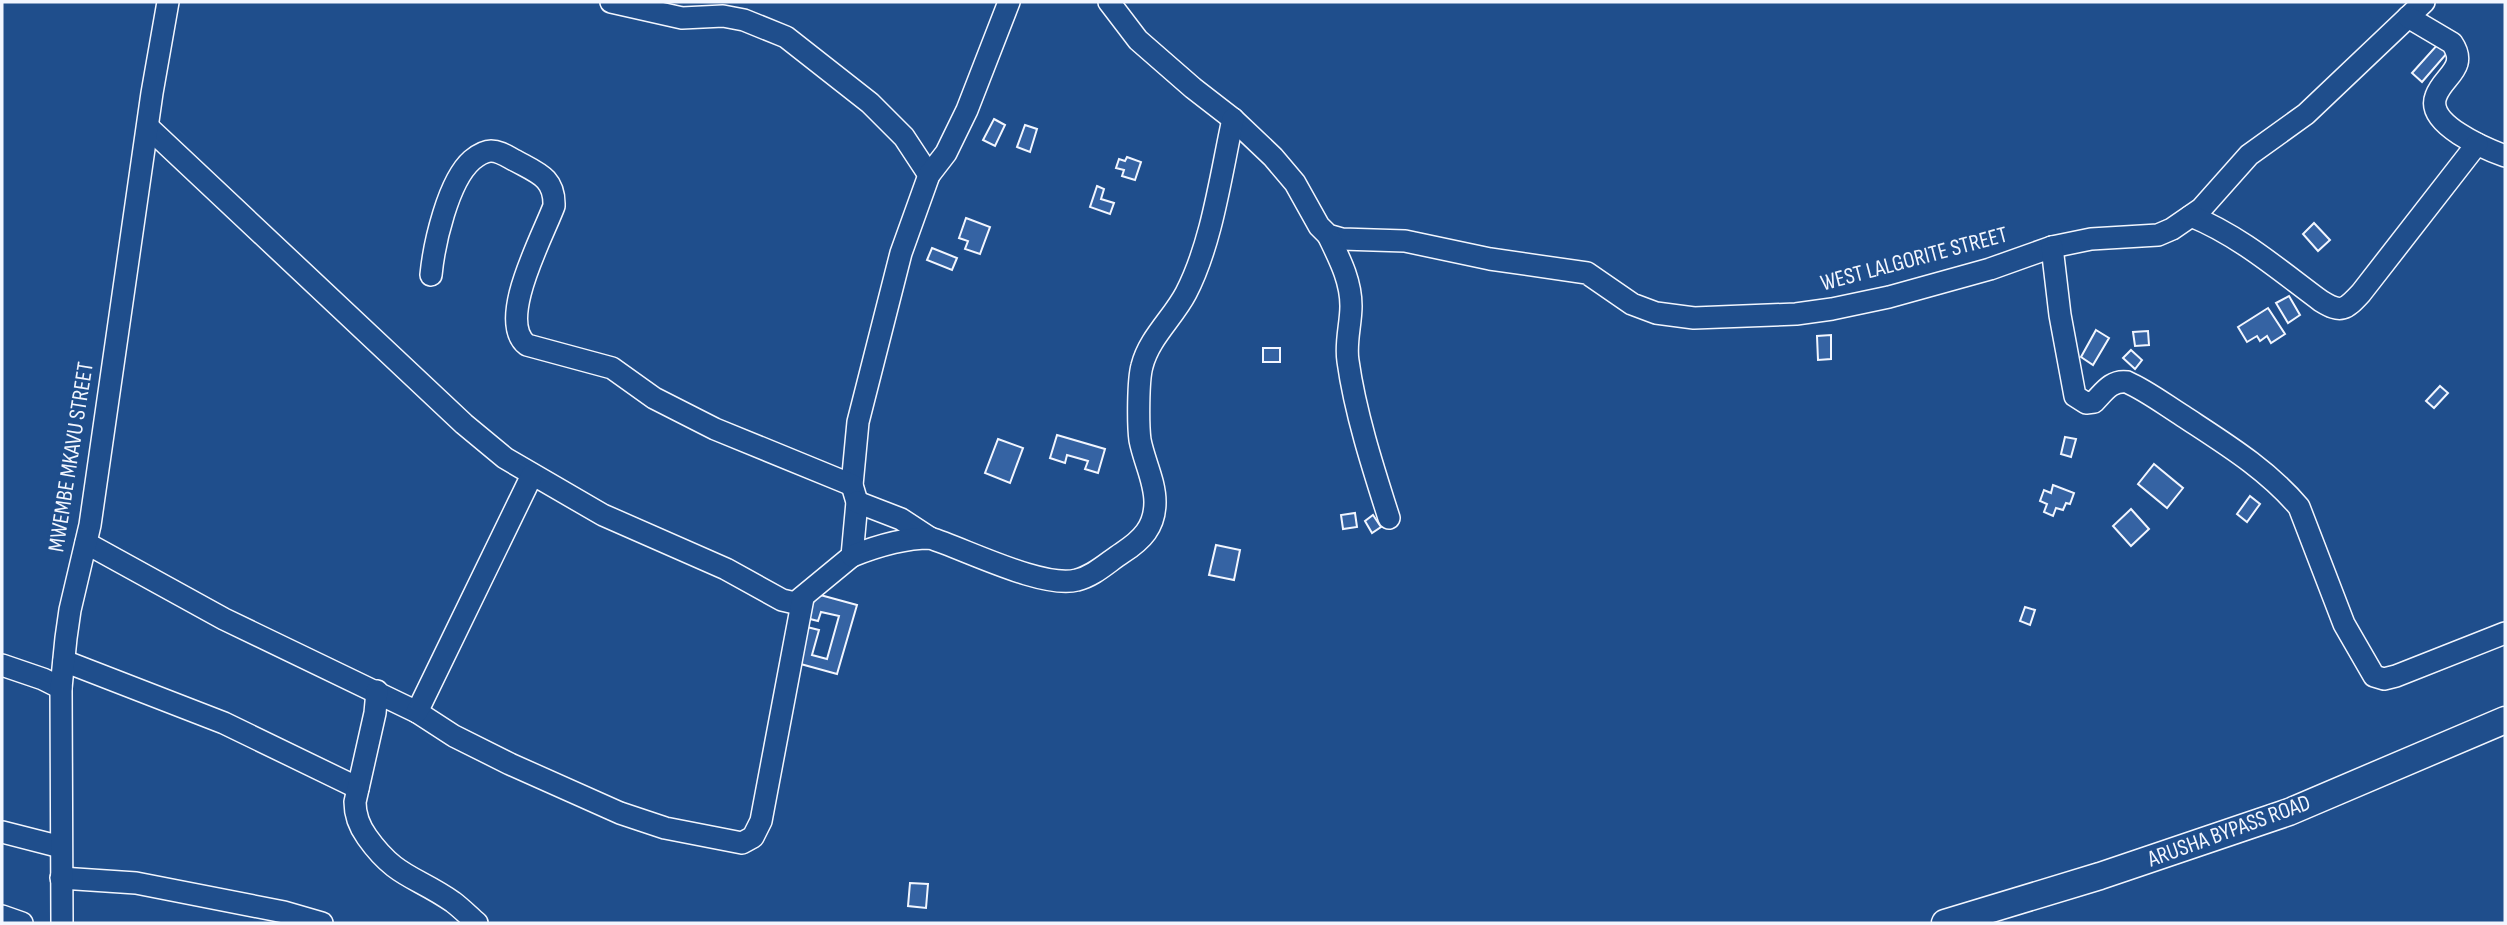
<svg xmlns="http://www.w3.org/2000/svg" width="2507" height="925" viewBox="0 0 2507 925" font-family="'Sofia Sans Condensed',sans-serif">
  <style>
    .building { fill: #3563a3; stroke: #f2f6ff; stroke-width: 2 }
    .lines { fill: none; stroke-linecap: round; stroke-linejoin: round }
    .minor-casing { stroke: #f2f6ff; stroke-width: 24 }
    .major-casing { stroke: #f2f6ff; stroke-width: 29 }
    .minor { stroke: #1f4e8c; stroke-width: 21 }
    .major { stroke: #1f4e8c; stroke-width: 26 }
    .labels { text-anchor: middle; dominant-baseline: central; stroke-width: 5; stroke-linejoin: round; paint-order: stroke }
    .street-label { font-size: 23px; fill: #f2f6ff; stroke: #1f4e8c }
  </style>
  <rect width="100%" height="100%" fill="#1f4e8c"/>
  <g class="building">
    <path d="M 2438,44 L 2448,52 L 2422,82 L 2412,73 Z"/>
    <path d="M 994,119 L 1005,125 L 995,146 L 983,140 Z"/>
    <path d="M 1025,125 L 1037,129 L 1030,152 L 1017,147 Z"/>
    <path d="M 1127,157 L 1141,162 L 1135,180 L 1122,176 L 1124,170 L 1116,168 L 1119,159 L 1125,161 Z"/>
    <path d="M 1097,186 L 1104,189 L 1101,199 L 1114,203 L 1110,214 L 1090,207 Z"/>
    <path d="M 966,218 L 990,227 L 980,254 L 965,249 L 968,241 L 959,238 Z"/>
    <path d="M 2314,223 L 2330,240 L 2318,251 L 2303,234 Z"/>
    <path d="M 932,248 L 957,258 L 952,270 L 927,260 Z"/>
    <path d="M 2289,296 L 2300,315 L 2288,323 L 2276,303 Z"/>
    <path d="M 2268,308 L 2285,334 L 2271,343 L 2267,336 L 2260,341 L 2257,336 L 2247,342 L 2238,327 Z"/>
    <path d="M 2096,330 L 2109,338 L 2093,365 L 2081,357 Z"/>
    <path d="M 2148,331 L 2149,345 L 2135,346 L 2133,332 Z"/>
    <path d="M 1831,335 L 1831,359 L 1818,360 L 1817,336 Z"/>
    <rect x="1263" y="348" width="17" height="14"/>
    <path d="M 2131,350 L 2142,360 L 2135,369 L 2123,358 Z"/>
    <path d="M 2440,386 L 2448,393 L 2434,408 L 2426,401 Z"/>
    <path d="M 1057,435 L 1105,449 L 1098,473 L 1085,469 L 1088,461 L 1067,455 L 1065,463 L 1050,458 Z"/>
    <path d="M 2065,437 L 2076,439 L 2071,457 L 2061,454 Z"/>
    <path d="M 998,439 L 1023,448 L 1010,483 L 985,473 Z"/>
    <path d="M 2154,464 L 2183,488 L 2167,508 L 2138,484 Z"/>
    <path d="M 2053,485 L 2074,493 L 2070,504 L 2066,503 L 2063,510 L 2056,508 L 2053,516 L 2044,512 L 2047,504 L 2040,501 L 2044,490 L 2051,493 Z"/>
    <path d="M 2250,496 L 2260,504 L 2247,522 L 2237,514 Z"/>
    <path d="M 2131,509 L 2149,529 L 2131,546 L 2113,526 Z"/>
    <path d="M 1355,513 L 1357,527 L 1343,529 L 1341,515 Z"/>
    <path d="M 1373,515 L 1381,527 L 1372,533 L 1365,521 Z"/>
    <path d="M 1216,545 L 1240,550 L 1234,580 L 1209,575 Z"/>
    <path d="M 813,593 L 857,605 L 837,674 L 797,663 L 807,627 L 819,630 L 812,655 L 827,659 L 839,616 L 821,612 L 818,621 L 806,618 Z"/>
    <path d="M 2025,607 L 2035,610 L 2030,625 L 2020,621 Z"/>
    <path d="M 910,883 L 928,884 L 926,908 L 908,906 Z"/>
  </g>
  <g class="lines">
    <defs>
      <g id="minor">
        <path d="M 611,2 L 682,18 L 723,16 L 744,20 L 786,37 L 870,103 L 904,137 L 929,175"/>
        <path d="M 1109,2 L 1138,40 L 1193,88 L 1233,119 L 1273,157 L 1295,183 L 1319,226 L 1328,235 L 1342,239 L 1405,241 L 1490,259 L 1587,273 L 1632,304 L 1656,313 L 1694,318 L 1796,314 L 1832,309 L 1889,297 L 1990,269 L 2052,247 L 2091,239 L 2158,235 L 2172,229 L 2201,209 L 2249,155 L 2306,114 L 2424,2"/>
        <path d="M 2408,17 L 2452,43 C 2469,68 2443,76 2436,96 C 2425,124 2486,149 2505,156"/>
        <path d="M 148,127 L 464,424 L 505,458 L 603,515 L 726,569 L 782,600 L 795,603 L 852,556 L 857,502 L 852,485 L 858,422 L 901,253 L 929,175 L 946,153 L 967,110 L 1009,2"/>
        <path d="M 2191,216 C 2240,236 2279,270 2321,301 C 2342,314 2346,309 2361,293 L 2477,144"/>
        <path d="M 1328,235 C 1339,258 1351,280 1351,306 C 1351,324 1345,343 1348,361 C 1355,412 1373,468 1389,518"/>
        <path d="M 2052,247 L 2060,315 L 2075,396 L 2086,403 L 2094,402 C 2104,392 2111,380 2127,382 C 2147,391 2164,404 2183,416 C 2224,443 2267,469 2299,507 L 2344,624 L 2374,676 L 2384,679 L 2396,676 L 2505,633"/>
        <path d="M 431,275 C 434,244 448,181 472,160 C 477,156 485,151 491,151 C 500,151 508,157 516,161 C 538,173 555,178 554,206 C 543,236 496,321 527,345 L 612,368 L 654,398 L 715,429 L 852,485"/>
        <path d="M 857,502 L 901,519 L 930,538"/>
        <path d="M 86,543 L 224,619 L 417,712 L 454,736 L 510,764 L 620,813 L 665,828 L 742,843 L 753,837 L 761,821 L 803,598"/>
        <path d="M 852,556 C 877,546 903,538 930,538 C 965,549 1043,589 1077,580 C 1094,576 1108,562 1122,553 C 1142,540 1155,527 1155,502 C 1155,481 1144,461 1140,440 C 1138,425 1138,380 1142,366 C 1149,338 1173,318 1186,293 C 1212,243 1221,174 1233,119"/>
        <path d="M 64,661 L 224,723 L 358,788"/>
        <path d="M 2,665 L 43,679 L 61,688"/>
        <path d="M 377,691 L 375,713 L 355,802 C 355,816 359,826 367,837 C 396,878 416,876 453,902 C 461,908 469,916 477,923"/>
        <path d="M 417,712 L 532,475"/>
        <path d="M 2,832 L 61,847"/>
        <path d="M 61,878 L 136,883 L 284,912 L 322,923"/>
        <path d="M 2,916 L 22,923"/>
        <path d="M 62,923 L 61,688 L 66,638 L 70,610 L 90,525 L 152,93 L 168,2"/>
      </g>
      <path id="major" d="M 1945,923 L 2100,876 L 2289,812 L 2505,720"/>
    </defs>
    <use href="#minor" class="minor-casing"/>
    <use href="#major" class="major-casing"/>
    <use href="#minor" class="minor"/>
    <use href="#major" class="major"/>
  </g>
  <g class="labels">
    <g class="street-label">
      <text transform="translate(1914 259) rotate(-15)">WEST LALGORITE STREET</text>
      <text transform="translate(71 457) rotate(-81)">MWEMBE MKAVU STREET</text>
      <text transform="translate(2229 831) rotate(-20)">ARUSHA BYPASS ROAD</text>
    </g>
  </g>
  <rect width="2507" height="925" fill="none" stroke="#f2f6ff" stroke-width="7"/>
</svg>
